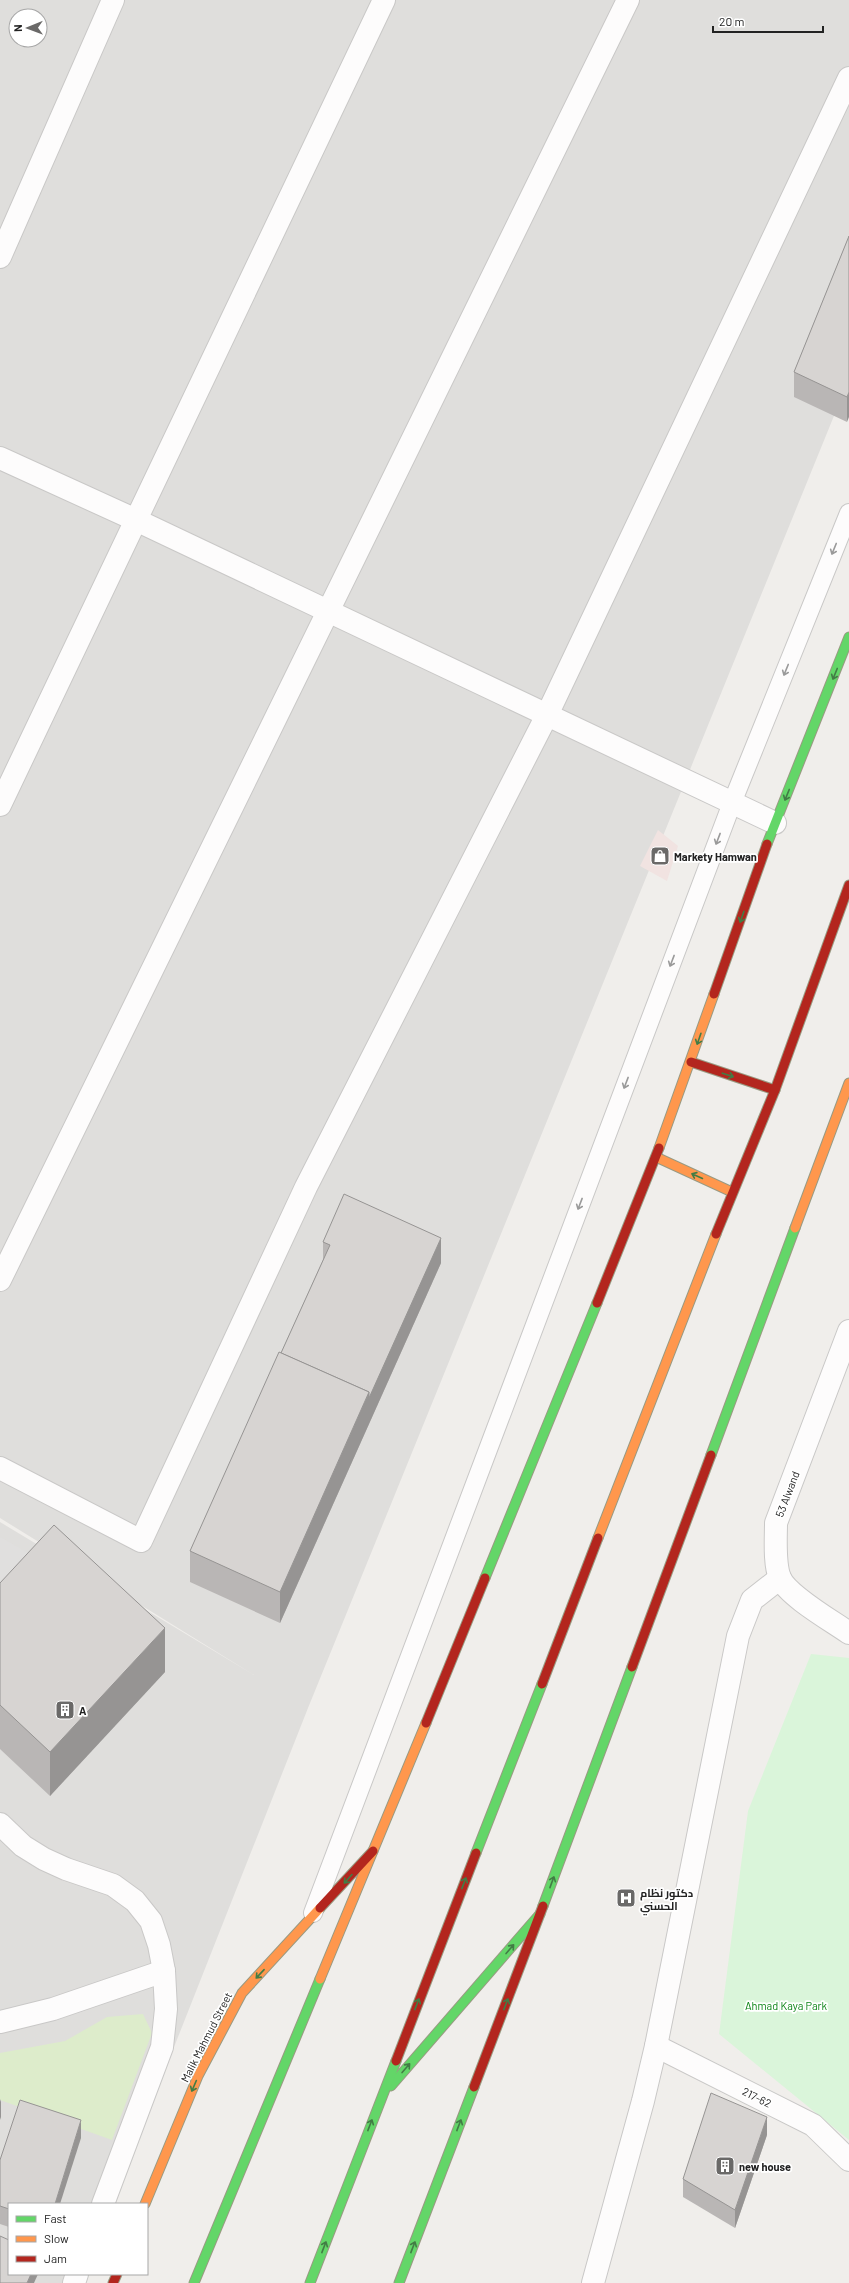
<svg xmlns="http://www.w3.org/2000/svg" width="849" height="2283" viewBox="0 0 849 2283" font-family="Barlow,Cairo,sans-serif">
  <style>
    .residential { fill: #dfdedc; fill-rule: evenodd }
    .commercial { fill: #f1e3e1 }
    .grass { fill: #ddeccb }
    .park { fill: #daf5da }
    .parking { fill: #e0dfde }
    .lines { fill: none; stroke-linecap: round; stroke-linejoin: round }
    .lane-casing { stroke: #c9c8c7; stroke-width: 20 }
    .street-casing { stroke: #c9c8c7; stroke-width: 24 }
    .fast-casing { stroke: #999a82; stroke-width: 11 }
    .slow-casing { stroke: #999a82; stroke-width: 11 }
    .jam-casing { stroke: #999a82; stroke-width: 11 }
    .lane { stroke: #fdfcfc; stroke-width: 18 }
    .street { stroke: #fdfcfc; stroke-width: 22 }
    .fast { stroke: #63d668; stroke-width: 9 }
    .slow { stroke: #ff974d; stroke-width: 9 }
    .jam { stroke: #b3261e; stroke-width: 9 }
    .wall { fill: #b9b6b5 }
    .shaded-wall { fill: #969493 }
    .building { fill: #d7d4d2; stroke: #969493 }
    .oneway { stroke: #9a9a9a }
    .oneway2 { stroke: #427c45 }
    .labels { text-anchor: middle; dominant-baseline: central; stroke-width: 3.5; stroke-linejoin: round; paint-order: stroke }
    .poi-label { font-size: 11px; font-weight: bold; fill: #222; stroke: #fff; text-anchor: start }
    .street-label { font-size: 11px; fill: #222; stroke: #fff }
    .park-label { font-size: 11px; fill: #0c8416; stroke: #fff }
  </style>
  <rect width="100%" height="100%" fill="#f0eeeb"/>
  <path class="residential" d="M 0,0 L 849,0 L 849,379 L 308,1708 L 112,2204 L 9,2204 L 9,2274 L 84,2274 L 80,2283 L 0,2283 L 0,1522 L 254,1675 L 0,1518 ZM 16,16 L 40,16 L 40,40 L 16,40 Z"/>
  <path class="commercial" d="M 658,830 L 678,846 L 667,881 L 640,866 Z"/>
  <path class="grass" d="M 143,2014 L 152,2033 L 112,2140 L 0,2100 L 0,2053 L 65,2041 L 107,2017 Z"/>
  <path class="park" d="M 811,1654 L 849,1658 L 849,2140 L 719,2034 L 748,1811 Z"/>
  <path class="parking" d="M 0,1537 L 37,1558 L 0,1599 Z"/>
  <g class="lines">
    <defs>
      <path id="lane" d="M 313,1913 L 732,803 L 849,513"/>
      <g id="street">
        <path d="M 0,257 L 113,0"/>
        <path d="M 0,458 L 136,520 L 775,823"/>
        <path d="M 0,805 L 384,0"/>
        <path d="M 0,1280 L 628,0"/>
        <path d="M 849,1331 L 776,1523 C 776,1538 774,1564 780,1578 C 788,1596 832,1621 849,1633"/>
        <path d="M 0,1468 L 141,1541 L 306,1187 L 547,715 L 849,78"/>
        <path d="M 0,1824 L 23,1846 L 44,1859 L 66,1869 L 113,1885 L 135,1901 L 151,1921 L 159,1945 L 164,1971 L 166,2009 L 162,2047 L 103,2204"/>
        <path d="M 0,2022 L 53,2009 L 164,1971"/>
        <path d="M 656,2046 L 813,2125 L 849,2160"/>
        <path d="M 74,2283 L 77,2274"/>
        <path d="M 593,2283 L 643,2101 L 656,2046 L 738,1636 L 752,1600 L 780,1578"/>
      </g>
      <g id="fast">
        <path d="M 767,844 L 849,637"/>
        <path d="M 711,1455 L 795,1228"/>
        <path d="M 485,1578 L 597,1303"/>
        <path d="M 476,1853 L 542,1684"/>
        <path d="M 543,1906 L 632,1667"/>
        <path d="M 391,2086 L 540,1914"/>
        <path d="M 194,2283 L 320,1979"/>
        <path d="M 310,2283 L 396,2061"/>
        <path d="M 399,2283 L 474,2087"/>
      </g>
      <g id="slow">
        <path d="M 659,1148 L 714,994"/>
        <path d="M 656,1157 L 732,1192"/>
        <path d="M 795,1228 L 849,1083"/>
        <path d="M 598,1538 L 716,1234"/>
        <path d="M 320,1979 L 426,1723"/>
        <path d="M 145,2204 L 198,2076 L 242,1993 L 320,1908"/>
      </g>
      <g id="jam">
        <path d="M 714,994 L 767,844"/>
        <path d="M 691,1062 L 775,1090"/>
        <path d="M 716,1234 L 775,1090 L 849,885"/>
        <path d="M 597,1303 L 659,1148"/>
        <path d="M 632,1667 L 711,1455"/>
        <path d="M 542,1684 L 598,1538"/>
        <path d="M 426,1723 L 485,1578"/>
        <path d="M 320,1908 L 373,1851"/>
        <path d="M 396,2061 L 476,1853"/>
        <path d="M 474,2087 L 543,1906"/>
        <path d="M 113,2283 L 117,2274"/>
      </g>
    </defs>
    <use href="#lane" class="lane-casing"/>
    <use href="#street" class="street-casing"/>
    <use href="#fast" class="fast-casing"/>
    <use href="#slow" class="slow-casing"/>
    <use href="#jam" class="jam-casing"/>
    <use href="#lane" class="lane"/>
    <use href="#street" class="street"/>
    <use href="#fast" class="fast"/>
    <use href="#slow" class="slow"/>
    <use href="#jam" class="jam"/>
  </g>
  <g class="wall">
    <path d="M 849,236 L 847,422 L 794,397 L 794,372 Z"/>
    <path d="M 323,1242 L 441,1263 L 280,1623 L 190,1582 L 190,1551 L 281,1353 L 323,1260 Z"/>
    <path d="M 0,1583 L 165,1672 L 50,1796 L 0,1749 Z"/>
    <path d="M 767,2135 L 735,2228 L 683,2197 L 683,2179 Z"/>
    <path d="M 81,2138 L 9,2204 L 9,2227 L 0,2224 L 0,2160 Z"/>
  </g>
  <g class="shaded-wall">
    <path d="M 849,392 L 849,417 L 847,422 L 847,397 Z"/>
    <path d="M 441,1238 L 441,1263 L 280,1623 L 280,1592 L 369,1392 Z"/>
    <path d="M 165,1628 L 165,1672 L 50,1796 L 50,1752 Z"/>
    <path d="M 1,2099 L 1,2117 L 0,2120 L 0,2102 Z"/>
    <path d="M 767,2117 L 767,2135 L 735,2228 L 735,2210 Z"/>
    <path d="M 81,2120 L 81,2138 L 60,2204 L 55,2204 Z"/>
    <path d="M 31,2274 L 38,2274 L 34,2283 L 27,2283 Z"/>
  </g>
  <g class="building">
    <path d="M 849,236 L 849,392 L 847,397 L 794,372 Z"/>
    <path d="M 344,1194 L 441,1238 L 369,1398 L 369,1392 L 281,1353 L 330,1245 L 323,1242 Z"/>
    <path d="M 279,1352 L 369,1392 L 280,1592 L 190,1551 Z"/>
    <path d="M 54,1525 L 165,1628 L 50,1752 L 0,1705 L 0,1583 Z"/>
    <path d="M 711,2093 L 767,2117 L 735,2210 L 683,2179 Z"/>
    <path d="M 20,2100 L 81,2120 L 55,2204 L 9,2204 L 9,2209 L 0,2206 L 0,2160 Z"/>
    <path d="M 0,2236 L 9,2240 L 9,2274 L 31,2274 L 27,2283 L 0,2283 Z"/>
  </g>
  <defs><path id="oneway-shaft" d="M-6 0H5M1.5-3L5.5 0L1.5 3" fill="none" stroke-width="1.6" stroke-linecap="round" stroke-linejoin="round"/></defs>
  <g class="oneway">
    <use href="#oneway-shaft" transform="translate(834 549) rotate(112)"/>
    <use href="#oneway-shaft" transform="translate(786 670) rotate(112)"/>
    <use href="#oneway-shaft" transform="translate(718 839) rotate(111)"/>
    <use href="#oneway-shaft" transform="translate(672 961) rotate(111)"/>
    <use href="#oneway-shaft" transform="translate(626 1083) rotate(111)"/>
    <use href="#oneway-shaft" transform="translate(580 1204) rotate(111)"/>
  </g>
  <g class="oneway2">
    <use href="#oneway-shaft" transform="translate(835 674) rotate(112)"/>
    <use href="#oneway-shaft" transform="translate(787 795) rotate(112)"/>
    <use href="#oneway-shaft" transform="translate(742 917) rotate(109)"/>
    <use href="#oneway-shaft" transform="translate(699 1039) rotate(109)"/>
    <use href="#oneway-shaft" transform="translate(728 1075) rotate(18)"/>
    <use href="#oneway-shaft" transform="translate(697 1176) rotate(-156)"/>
    <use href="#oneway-shaft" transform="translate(348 1879) rotate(132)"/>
    <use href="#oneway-shaft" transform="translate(552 1882) rotate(-70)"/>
    <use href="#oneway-shaft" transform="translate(464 1883) rotate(-69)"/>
    <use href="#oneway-shaft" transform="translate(510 1949) rotate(-49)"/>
    <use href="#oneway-shaft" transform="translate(260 1974) rotate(133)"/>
    <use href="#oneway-shaft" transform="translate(417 2004) rotate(-69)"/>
    <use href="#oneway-shaft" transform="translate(506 2004) rotate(-69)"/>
    <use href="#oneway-shaft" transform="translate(406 2068) rotate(-49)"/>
    <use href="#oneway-shaft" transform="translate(194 2086) rotate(113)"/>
    <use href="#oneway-shaft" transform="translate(370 2125) rotate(-69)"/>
    <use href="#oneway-shaft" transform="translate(459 2125) rotate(-69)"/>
    <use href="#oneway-shaft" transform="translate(324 2247) rotate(-69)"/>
    <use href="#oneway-shaft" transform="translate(413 2247) rotate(-69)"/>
  </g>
  <defs>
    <symbol id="shop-square" viewBox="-11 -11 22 22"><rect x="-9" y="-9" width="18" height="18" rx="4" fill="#6a6968" stroke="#fff"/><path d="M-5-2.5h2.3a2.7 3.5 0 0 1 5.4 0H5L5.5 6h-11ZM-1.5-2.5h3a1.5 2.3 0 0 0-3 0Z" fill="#fff"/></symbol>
    <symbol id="building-square" viewBox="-11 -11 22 22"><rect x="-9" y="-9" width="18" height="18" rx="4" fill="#6a6968" stroke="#fff"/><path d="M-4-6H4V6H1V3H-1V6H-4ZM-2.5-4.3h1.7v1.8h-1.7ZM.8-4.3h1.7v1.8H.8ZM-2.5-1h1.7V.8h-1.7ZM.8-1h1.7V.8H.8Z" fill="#fff"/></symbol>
    <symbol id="hospital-square" viewBox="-11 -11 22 22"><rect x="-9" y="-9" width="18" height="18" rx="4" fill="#6a6968" stroke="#fff"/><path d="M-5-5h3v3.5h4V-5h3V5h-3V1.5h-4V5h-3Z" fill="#fff"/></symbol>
  </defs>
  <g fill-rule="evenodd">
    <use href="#shop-square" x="649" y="845" width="22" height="22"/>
    <use href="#building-square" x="54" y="1699" width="22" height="22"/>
    <use href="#hospital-square" x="615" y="1887" width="22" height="22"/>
    <use href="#building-square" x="714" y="2155" width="22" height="22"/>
  </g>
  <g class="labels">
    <g class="poi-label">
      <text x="674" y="856">Markety Hamwan</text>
      <text x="79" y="1710">A</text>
      <text x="640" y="1892">دكتور نظام<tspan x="640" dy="13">الحسني</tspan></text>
      <text x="739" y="2166">new house</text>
    </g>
    <g class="street-label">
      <text transform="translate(787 1494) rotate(-69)">53 Alwand</text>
      <text transform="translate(206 2037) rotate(-63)">Malik Mahmud Street</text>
      <text transform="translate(757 2097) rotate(27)">217-62</text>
    </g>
    <g class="park-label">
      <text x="786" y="2005">Ahmad Kaya Park</text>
    </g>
  </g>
  <rect x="8" y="2203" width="140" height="72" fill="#ffffff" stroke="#a7a7a7"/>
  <rect x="16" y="2216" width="20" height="6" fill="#63d668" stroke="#a7a7a7"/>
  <text x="44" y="2223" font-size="12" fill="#222222">Fast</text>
  <rect x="16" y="2236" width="20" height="6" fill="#ff974d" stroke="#a7a7a7"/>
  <text x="44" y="2243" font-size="12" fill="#222222">Slow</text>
  <rect x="16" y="2256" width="20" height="6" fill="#b3261e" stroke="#a7a7a7"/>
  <text x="44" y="2263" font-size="12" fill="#222222">Jam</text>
  <g transform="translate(28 28) rotate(269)"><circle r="19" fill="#ffffff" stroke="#a7a7a7"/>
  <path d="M0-3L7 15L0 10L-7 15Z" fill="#6a6968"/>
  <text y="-6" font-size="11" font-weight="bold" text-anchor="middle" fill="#222222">N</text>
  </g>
  <path d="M713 26v6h110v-6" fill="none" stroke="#222222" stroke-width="2"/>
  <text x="719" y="26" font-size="12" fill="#222222" stroke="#ffffff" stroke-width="3" paint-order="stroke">20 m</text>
</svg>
